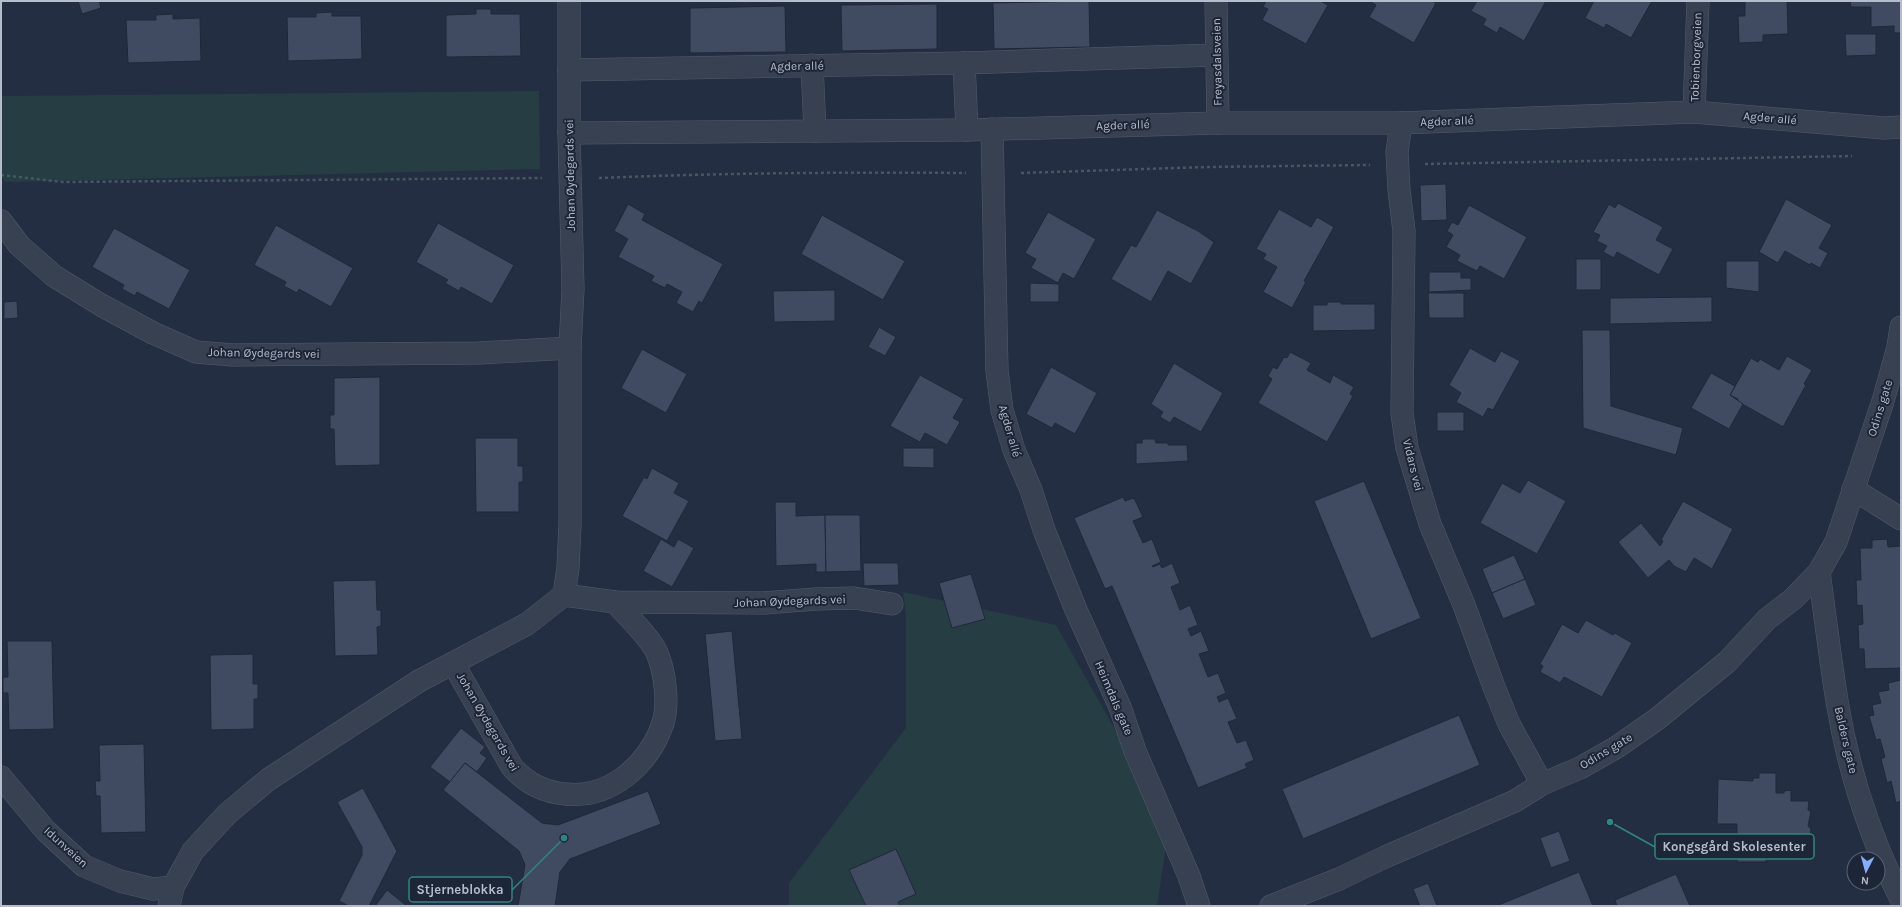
<svg xmlns="http://www.w3.org/2000/svg" width="1902" height="907" viewBox="0 0 1902 907" font-family="Karla,sans-serif">
  <style>
    .green { fill: #263d43 }
    .building { fill: #404b62; stroke: #1f2839 }
    .lines { fill: none; stroke-linecap: round; stroke-linejoin: round }
    .minor-casing { stroke: #535c6c; stroke-width: 23 }
    .path { stroke: #445a60; stroke-width: 2.5; stroke-dasharray: 3 3; stroke-linecap: butt }
    .minor { stroke: #384151; stroke-width: 22 }
    .labels { text-anchor: middle; dominant-baseline: central; stroke-width: 4; stroke-linejoin: round; paint-order: stroke }
    .street-label { font-size: 12px; fill: #b5bccc; stroke: #1d2637 }
    .leader { fill: none; stroke: #308481; stroke-width: 1.5 }
    .callout-dot { fill: #308481; stroke: #1d2637; stroke-width: 1.5 }
    .callout { fill: #1d2637; stroke: #308481; stroke-width: 1.5 }
    .callout-label { font-size: 13px; text-anchor: middle; font-weight: bold; fill: #b5bccc }
  </style>
  <rect width="100%" height="100%" fill="#242e42"/>
  <g class="green">
    <path d="M 539,91 L 540,169 L 6,182 L 1,177 L 1,96 Z"/>
    <path d="M 903,592 L 1056,625 L 1169,825 L 1157,906 L 789,906 L 789,883 L 906,728 L 906,617 Z"/>
  </g>
  <g class="building">
    <path d="M 78,1 L 99,1 L 101,8 L 82,14 Z"/>
    <path d="M 1089,1 L 1090,47 L 994,49 L 993,3 Z"/>
    <path d="M 1266,1 L 1320,1 L 1328,5 L 1306,44 L 1262,20 L 1268,9 L 1263,7 Z"/>
    <path d="M 1372,1 L 1432,1 L 1436,3 L 1414,43 L 1369,17 L 1376,5 L 1371,2 Z"/>
    <path d="M 1477,1 L 1546,1 L 1524,41 L 1500,27 L 1497,33 L 1483,25 L 1486,19 L 1471,11 Z"/>
    <path d="M 1594,1 L 1652,1 L 1631,38 L 1606,24 L 1604,28 L 1585,18 Z"/>
    <path d="M 1745,1 L 1787,1 L 1788,34 L 1763,35 L 1763,42 L 1739,43 L 1738,16 L 1745,16 Z"/>
    <path d="M 1850,1 L 1901,1 L 1901,33 L 1894,33 L 1894,26 L 1871,27 L 1871,7 L 1851,7 Z"/>
    <path d="M 937,4 L 937,49 L 842,51 L 841,5 Z"/>
    <path d="M 785,6 L 786,52 L 690,53 L 690,8 Z"/>
    <path d="M 476,9 L 491,9 L 491,14 L 520,14 L 521,56 L 446,57 L 446,15 L 476,14 Z"/>
    <path d="M 332,12 L 332,16 L 361,16 L 362,59 L 288,61 L 287,17 L 316,17 L 316,13 Z"/>
    <path d="M 173,14 L 173,19 L 200,18 L 201,61 L 128,63 L 126,20 L 156,20 L 156,15 Z"/>
    <path d="M 1845,34 L 1876,34 L 1876,55 L 1846,56 Z"/>
    <path d="M 1446,184 L 1447,220 L 1421,221 L 1420,185 Z"/>
    <path d="M 1786,199 L 1832,225 L 1819,248 L 1828,253 L 1820,268 L 1811,263 L 1810,265 L 1785,251 L 1778,263 L 1759,252 Z"/>
    <path d="M 1618,203 L 1663,227 L 1656,240 L 1673,249 L 1659,275 L 1617,252 L 1614,258 L 1603,252 L 1607,246 L 1597,241 L 1600,235 L 1593,232 L 1609,204 L 1615,208 Z"/>
    <path d="M 628,204 L 645,214 L 642,220 L 723,264 L 702,303 L 699,301 L 693,312 L 676,303 L 682,292 L 667,284 L 665,288 L 651,281 L 654,276 L 618,257 L 628,239 L 614,231 Z"/>
    <path d="M 1469,205 L 1527,237 L 1504,279 L 1480,266 L 1477,271 L 1457,261 L 1460,255 L 1446,247 L 1453,235 L 1447,231 L 1452,222 L 1458,225 Z"/>
    <path d="M 1279,209 L 1311,227 L 1317,217 L 1334,227 L 1304,281 L 1306,282 L 1292,308 L 1263,292 L 1277,267 L 1263,259 L 1266,254 L 1256,249 Z"/>
    <path d="M 1157,210 L 1198,231 L 1214,242 L 1191,284 L 1168,271 L 1151,302 L 1111,279 L 1131,245 L 1136,247 Z"/>
    <path d="M 1048,212 L 1096,239 L 1074,279 L 1063,273 L 1058,283 L 1031,268 L 1036,259 L 1025,253 Z"/>
    <path d="M 822,215 L 905,261 L 883,300 L 801,254 Z"/>
    <path d="M 438,223 L 514,265 L 492,304 L 461,287 L 459,291 L 445,283 L 448,280 L 416,262 Z"/>
    <path d="M 276,225 L 353,268 L 331,307 L 299,289 L 297,293 L 284,286 L 286,282 L 254,265 Z"/>
    <path d="M 114,228 L 190,270 L 169,309 L 137,292 L 135,296 L 122,289 L 124,285 L 92,267 Z"/>
    <rect x="1576" y="259" width="25" height="31"/>
    <path d="M 1726,261 L 1759,261 L 1759,292 L 1726,288 Z"/>
    <path d="M 1429,272 L 1461,272 L 1461,278 L 1471,278 L 1471,290 L 1429,292 Z"/>
    <path d="M 1030,283 L 1059,284 L 1059,302 L 1030,302 Z"/>
    <path d="M 835,290 L 835,321 L 774,322 L 773,291 Z"/>
    <path d="M 1428,293 L 1464,293 L 1464,318 L 1429,318 Z"/>
    <path d="M 1712,297 L 1712,322 L 1610,324 L 1610,298 Z"/>
    <path d="M 17,301 L 18,318 L 4,319 L 4,302 Z"/>
    <path d="M 1327,302 L 1341,302 L 1341,304 L 1375,304 L 1375,330 L 1313,331 L 1313,305 L 1327,305 Z"/>
    <path d="M 879,327 L 896,337 L 885,356 L 868,347 Z"/>
    <path d="M 1582,330 L 1610,330 L 1611,406 L 1683,428 L 1676,455 L 1583,428 Z"/>
    <path d="M 1470,348 L 1495,362 L 1501,351 L 1520,361 L 1493,410 L 1488,408 L 1483,417 L 1456,402 L 1461,393 L 1449,385 Z"/>
    <path d="M 642,349 L 687,374 L 666,413 L 621,388 Z"/>
    <path d="M 1290,352 L 1311,363 L 1307,370 L 1330,383 L 1333,375 L 1354,387 L 1350,394 L 1353,396 L 1327,442 L 1258,403 L 1272,379 L 1268,376 L 1273,367 L 1277,369 L 1284,357 L 1287,358 Z"/>
    <path d="M 1787,356 L 1812,370 L 1804,384 L 1806,385 L 1783,427 L 1737,401 L 1738,399 L 1730,395 L 1751,358 L 1758,362 L 1760,359 L 1779,370 Z"/>
    <path d="M 1174,363 L 1223,393 L 1201,432 L 1174,417 L 1170,423 L 1160,417 L 1163,412 L 1151,404 Z"/>
    <path d="M 1051,367 L 1097,393 L 1075,434 L 1055,423 L 1052,428 L 1026,414 Z"/>
    <path d="M 1711,373 L 1735,386 L 1730,395 L 1743,404 L 1729,429 L 1691,408 Z"/>
    <path d="M 920,375 L 964,399 L 953,418 L 960,422 L 947,445 L 925,433 L 920,442 L 890,426 Z"/>
    <path d="M 380,377 L 380,465 L 335,466 L 334,429 L 330,429 L 330,415 L 334,415 L 334,378 Z"/>
    <rect x="1437" y="412" width="27" height="19"/>
    <path d="M 475,438 L 518,438 L 518,466 L 523,466 L 523,482 L 519,482 L 519,512 L 476,512 Z"/>
    <path d="M 1142,439 L 1155,439 L 1156,443 L 1168,443 L 1168,445 L 1187,445 L 1188,461 L 1136,464 L 1136,443 L 1142,443 Z"/>
    <path d="M 903,448 L 934,448 L 934,468 L 903,467 Z"/>
    <path d="M 652,468 L 679,483 L 674,493 L 689,501 L 667,541 L 622,516 L 644,477 L 647,479 Z"/>
    <path d="M 1528,480 L 1566,501 L 1537,554 L 1480,523 L 1502,483 L 1520,493 Z"/>
    <path d="M 1364,481 L 1421,618 L 1371,639 L 1314,501 Z"/>
    <path d="M 1123,497 L 1125,501 L 1134,498 L 1143,517 L 1133,521 L 1143,543 L 1152,539 L 1161,562 L 1152,566 L 1153,567 L 1160,564 L 1162,568 L 1172,563 L 1180,583 L 1171,587 L 1180,610 L 1190,605 L 1198,625 L 1188,629 L 1191,636 L 1201,631 L 1209,651 L 1199,654 L 1208,677 L 1218,673 L 1226,693 L 1217,697 L 1218,699 L 1219,702 L 1228,698 L 1237,719 L 1228,722 L 1237,743 L 1246,740 L 1254,760 L 1245,764 L 1247,768 L 1198,788 L 1112,586 L 1105,589 L 1074,518 Z"/>
    <path d="M 1683,501 L 1733,529 L 1712,569 L 1694,558 L 1686,572 L 1674,566 L 1669,560 L 1648,578 L 1618,542 L 1641,523 L 1660,546 L 1663,541 L 1661,540 Z"/>
    <path d="M 775,502 L 796,502 L 796,516 L 825,515 L 826,572 L 816,572 L 816,564 L 776,566 Z"/>
    <path d="M 825,515 L 860,515 L 861,571 L 826,572 Z"/>
    <path d="M 661,539 L 674,547 L 678,539 L 694,548 L 672,587 L 643,571 Z"/>
    <path d="M 1887,539 L 1888,547 L 1901,546 L 1901,668 L 1865,669 L 1864,649 L 1859,649 L 1858,625 L 1863,624 L 1862,605 L 1857,606 L 1856,580 L 1861,580 L 1860,548 L 1872,548 L 1872,540 Z"/>
    <path d="M 1514,555 L 1525,579 L 1492,593 L 1482,569 Z"/>
    <path d="M 863,563 L 898,563 L 899,585 L 864,586 Z"/>
    <path d="M 971,574 L 985,619 L 952,628 L 939,583 Z"/>
    <path d="M 1525,579 L 1536,605 L 1503,619 L 1492,593 Z"/>
    <path d="M 376,580 L 377,610 L 381,610 L 381,626 L 377,627 L 378,655 L 335,656 L 333,581 Z"/>
    <path d="M 1586,620 L 1613,635 L 1615,633 L 1632,643 L 1602,697 L 1564,677 L 1560,683 L 1540,672 L 1543,666 L 1540,664 L 1562,624 L 1578,633 Z"/>
    <path d="M 732,631 L 742,739 L 715,741 L 705,634 Z"/>
    <path d="M 7,641 L 52,641 L 54,729 L 9,730 L 8,693 L 3,693 L 3,677 L 8,677 Z"/>
    <path d="M 253,654 L 253,684 L 258,684 L 258,699 L 254,699 L 254,729 L 211,730 L 210,655 Z"/>
    <path d="M 1901,680 L 1901,801 L 1896,803 L 1891,781 L 1887,783 L 1881,759 L 1885,757 L 1880,739 L 1876,740 L 1869,716 L 1874,715 L 1872,705 L 1881,703 L 1878,692 L 1889,690 L 1888,683 Z"/>
    <path d="M 1459,715 L 1480,765 L 1303,839 L 1282,789 Z"/>
    <path d="M 461,728 L 485,747 L 480,753 L 487,758 L 477,772 L 465,763 L 450,782 L 430,767 Z"/>
    <path d="M 144,744 L 146,832 L 101,833 L 100,796 L 96,796 L 95,781 L 100,781 L 99,745 Z"/>
    <path d="M 465,763 L 542,823 L 558,825 L 648,791 L 661,824 L 570,859 L 560,872 L 555,906 L 518,906 L 525,865 L 519,851 L 443,790 Z"/>
    <path d="M 1759,773 L 1776,773 L 1776,793 L 1784,793 L 1784,791 L 1791,790 L 1791,801 L 1809,801 L 1808,810 L 1811,811 L 1808,826 L 1811,829 L 1810,836 L 1808,838 L 1808,845 L 1766,844 L 1766,862 L 1737,862 L 1737,824 L 1717,824 L 1718,779 L 1753,781 L 1753,778 L 1759,778 Z"/>
    <path d="M 363,788 L 397,851 L 369,906 L 349,906 L 339,901 L 362,855 L 362,847 L 337,802 Z"/>
    <path d="M 1559,831 L 1570,861 L 1551,868 L 1540,838 Z"/>
    <path d="M 896,849 L 916,894 L 898,902 L 900,906 L 866,906 L 849,870 Z"/>
    <path d="M 1579,872 L 1593,906 L 1496,906 Z"/>
    <path d="M 1676,874 L 1690,906 L 1617,906 L 1615,900 Z"/>
    <path d="M 1428,883 L 1437,906 L 1420,906 L 1413,889 Z"/>
    <path d="M 387,890 L 407,906 L 375,906 Z"/>
  </g>
  <g class="lines">
    <defs>
      <g id="minor">
        <path d="M 1216,1 L 1218,123"/>
        <path d="M 964,63 L 967,130"/>
        <path d="M 812,65 L 815,131"/>
        <path d="M 569,70 L 964,63 L 1216,55"/>
        <path d="M 1694,112 L 1698,1"/>
        <path d="M 1401,123 L 1397,152 L 1399,190 L 1404,231 L 1402,413 L 1407,448 L 1430,524 L 1464,605 L 1494,687 L 1509,724 L 1542,784"/>
        <path d="M 992,129 L 997,371 L 1002,410 L 1014,450 L 1031,490 L 1044,530 L 1076,610 L 1120,707 L 1135,751 L 1189,876 L 1199,906"/>
        <path d="M 569,133 L 967,130 L 1218,123 L 1401,123 L 1694,112 L 1884,128 L 1901,127"/>
        <path d="M 1,221 L 19,245 L 54,276 L 101,305 L 153,333 L 196,352 L 233,355 L 479,353 L 570,348"/>
        <path d="M 1853,489 L 1901,519"/>
        <path d="M 1819,572 C 1825,615 1830,658 1837,701 C 1848,770 1870,837 1901,899"/>
        <path d="M 564,595 L 615,602 L 764,603 L 816,599 L 854,598 L 892,604"/>
        <path d="M 453,663 L 512,767 C 526,783 544,792 565,794 C 611,799 649,764 663,723 C 669,703 665,672 657,653 C 650,637 627,616 615,602"/>
        <path d="M 1,777 L 46,831 L 84,866 L 120,881 L 153,889 L 173,887"/>
        <path d="M 169,906 L 173,887 L 193,851 L 227,814 L 269,779 L 419,681 L 527,624 L 564,595 L 568,568 L 570,525 L 570,348 L 573,289 L 569,133 L 569,1"/>
        <path d="M 1271,906 L 1339,879 L 1385,857 L 1515,801 L 1542,784 L 1580,768 L 1617,747 L 1657,719 L 1727,662 L 1767,619 L 1793,599 L 1819,572 L 1836,542 L 1883,401 L 1898,347 L 1901,327"/>
      </g>
    </defs>
    <use href="#minor" class="minor-casing"/>
    <g class="path">
      <path d="M 1425,164 L 1852,156"/>
      <path d="M 1021,173 L 1206,167 L 1370,165"/>
      <path d="M 1,175 L 63,182 L 542,178"/>
      <path d="M 599,178 C 721,173 844,172 966,173"/>
    </g>
    <use href="#minor" class="minor"/>
  </g>
  <g class="labels">
    <g class="street-label">
      <text transform="translate(1696 57) rotate(-88)">Tobienborgveien</text>
      <text transform="translate(1217 62) rotate(-91)">Freyasdalsveien</text>
      <text transform="translate(797 66) rotate(-1)">Agder allé</text>
      <text transform="translate(1770 118) rotate(5)">Agder allé</text>
      <text transform="translate(1447 121) rotate(-2)">Agder allé</text>
      <text transform="translate(1123 125) rotate(-2)">Agder allé</text>
      <text transform="translate(570 175) rotate(-91)">Johan Øydegards vei</text>
      <text transform="translate(264 353) rotate(1)">Johan Øydegards vei</text>
      <text transform="translate(1880 408) rotate(-73)">Odins gate</text>
      <text transform="translate(1010 431) rotate(74)">Agder allé</text>
      <text transform="translate(1413 465) rotate(76)">Vidars vei</text>
      <text transform="translate(790 601) rotate(-2)">Johan Øydegards vei</text>
      <text transform="translate(1114 698) rotate(67)">Heimdals gate</text>
      <text transform="translate(488 722) rotate(60)">Johan Øydegards vei</text>
      <text transform="translate(1846 740) rotate(77)">Balders gate</text>
      <text transform="translate(1606 751) rotate(-31)">Odins gate</text>
      <text transform="translate(66 847) rotate(42)">Idunveien</text>
    </g>
  </g>
  <path class="leader" d="M1610 822L1655 847M564 838L512 890"/>
  <g class="callout-dot">
    <circle cx="1610" cy="822" r="4"/>
    <circle cx="564" cy="838" r="4"/>
  </g>
  <g class="callout">
    <rect x="1655" y="834" width="159" height="25" rx="4"/>
    <rect x="409" y="877" width="103" height="25" rx="4"/>
  </g>
  <g class="callout-label">
    <text x="1734" y="851">Kongsgård Skolesenter</text>
    <text x="460" y="894">Stjerneblokka</text>
  </g>
  <rect width="1902" height="907" fill="none" stroke="#b5bccc" stroke-width="4"/>
  <g transform="translate(1866 871) rotate(186)"><circle r="19" fill="#1d2637" stroke="#5a6273"/>
  <path d="M0-3L7 15L0 10L-7 15Z" fill="#87adff"/>
  <text y="-6" font-size="11" font-weight="bold" text-anchor="middle" fill="#b5bccc">N</text>
  </g>
</svg>
